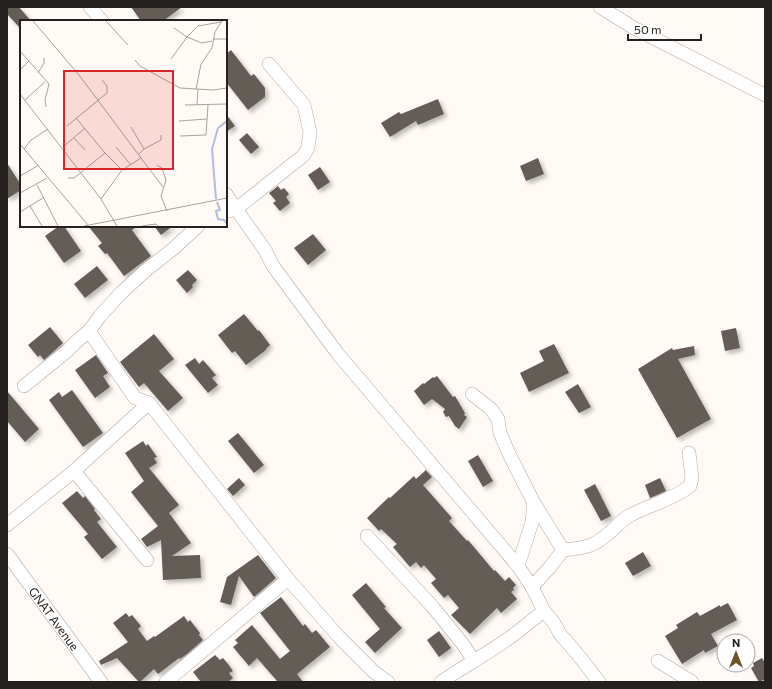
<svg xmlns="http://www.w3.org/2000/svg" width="772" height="689" viewBox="0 0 772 689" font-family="Commissioner,sans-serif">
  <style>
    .building { fill: #645d57; filter: url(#shadow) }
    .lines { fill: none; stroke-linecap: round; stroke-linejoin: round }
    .minor-casing { stroke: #b1a9a2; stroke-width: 14 }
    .minor { stroke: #fff; stroke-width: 13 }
    .labels { text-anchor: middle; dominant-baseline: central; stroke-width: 4; stroke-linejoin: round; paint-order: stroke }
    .street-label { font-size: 12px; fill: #24211e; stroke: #fff }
    .inset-river { fill: none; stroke: #aec0da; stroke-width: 2 }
    .inset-road { fill: none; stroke: #a7a39f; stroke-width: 1 }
    .view { fill: #d62828; fill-opacity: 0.15; stroke: #d62828; stroke-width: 2 }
    .inset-edge { fill: none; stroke: #24211e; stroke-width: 2 }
  </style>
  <defs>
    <filter id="shadow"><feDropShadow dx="3" dy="3" stdDeviation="2" flood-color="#0004"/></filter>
  </defs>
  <rect width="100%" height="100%" fill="#fffaf5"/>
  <g class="building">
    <path d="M 7,7 L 19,7 L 31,21 L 21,21 L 21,29 L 7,14 Z"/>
    <path d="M 131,7 L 182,7 L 163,21 L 141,21 Z"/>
    <path d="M 231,50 L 251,76 L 254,74 L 265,88 L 265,97 L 248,110 L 226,82 L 226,54 Z"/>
    <path d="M 438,99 L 444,114 L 418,125 L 416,121 L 390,137 L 381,123 L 399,112 L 401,114 Z"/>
    <path d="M 226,114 L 235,126 L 226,132 Z"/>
    <path d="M 247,133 L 259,147 L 251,154 L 239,140 Z"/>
    <path d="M 538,158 L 544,174 L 526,181 L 520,166 Z"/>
    <path d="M 7,163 L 21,185 L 21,190 L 7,199 Z"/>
    <path d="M 320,167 L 330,182 L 318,190 L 308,175 Z"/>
    <path d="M 278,186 L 281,190 L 284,188 L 289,194 L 286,197 L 290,203 L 280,211 L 273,203 L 276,201 L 269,193 Z"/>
    <path d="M 59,226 L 64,226 L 81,251 L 64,263 L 45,236 Z"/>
    <path d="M 88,226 L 138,226 L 132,230 L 151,256 L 124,276 L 107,253 L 105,254 L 98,246 L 102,243 Z"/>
    <path d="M 154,226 L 173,226 L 161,235 Z"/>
    <path d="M 313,234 L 326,250 L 308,265 L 294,248 Z"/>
    <path d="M 97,266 L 108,280 L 85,298 L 74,284 Z"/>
    <path d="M 188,270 L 197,280 L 192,285 L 193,287 L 187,293 L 176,280 Z"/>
    <path d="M 244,314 L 258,331 L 259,330 L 270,345 L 266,349 L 266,350 L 246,365 L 235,351 L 232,353 L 218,335 Z"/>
    <path d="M 50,327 L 63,343 L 44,360 L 40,355 L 38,357 L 28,345 Z"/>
    <path d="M 736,328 L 740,348 L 725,351 L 721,331 Z"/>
    <path d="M 154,334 L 174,359 L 159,371 L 183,398 L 168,411 L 144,383 L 139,387 L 120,362 Z"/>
    <path d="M 554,344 L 569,373 L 529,392 L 520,373 L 544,361 L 539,351 Z"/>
    <path d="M 694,346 L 695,355 L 678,359 L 711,419 L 677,438 L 638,369 L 672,348 L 673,350 Z"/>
    <path d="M 96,355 L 108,373 L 103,376 L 110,387 L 95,398 L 75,370 Z"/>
    <path d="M 195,358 L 199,364 L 203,360 L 216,375 L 212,378 L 218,385 L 208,393 L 185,365 Z"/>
    <path d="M 437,376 L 453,397 L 455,396 L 465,413 L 464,415 L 467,417 L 459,429 L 455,426 L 449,416 L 446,417 L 443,412 L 445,409 L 432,399 L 424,405 L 414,391 L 423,383 L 424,384 L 433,377 L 434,378 Z"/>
    <path d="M 578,384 L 591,407 L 579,413 L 565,392 Z"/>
    <path d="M 72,390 L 103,433 L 83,447 L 49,400 L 59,392 L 62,397 Z"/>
    <path d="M 7,391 L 39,429 L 25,442 L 7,421 Z"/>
    <path d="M 238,433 L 264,465 L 254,473 L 228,441 Z"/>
    <path d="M 143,441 L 146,446 L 148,444 L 157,457 L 154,458 L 157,463 L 149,468 L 179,505 L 169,513 L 191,543 L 172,556 L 200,555 L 201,578 L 163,580 L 161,540 L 147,547 L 141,539 L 158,526 L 131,492 L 144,481 L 125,453 Z"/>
    <path d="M 478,455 L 493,481 L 483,487 L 468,461 Z"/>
    <path d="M 426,470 L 432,477 L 423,485 L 452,518 L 449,521 L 467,541 L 468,540 L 494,571 L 495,570 L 505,581 L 509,577 L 516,585 L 513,588 L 514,590 L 511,592 L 517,599 L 501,613 L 497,608 L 470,634 L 451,615 L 459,608 L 448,595 L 444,598 L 431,583 L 436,579 L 424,565 L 421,568 L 416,562 L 410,567 L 393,547 L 397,544 L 381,529 L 379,531 L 367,518 L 389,497 L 390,498 L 414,476 L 416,479 Z"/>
    <path d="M 239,478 L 245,485 L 233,496 L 227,489 Z"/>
    <path d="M 660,478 L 666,491 L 650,498 L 645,485 Z"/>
    <path d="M 595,484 L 611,516 L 601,521 L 584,490 Z"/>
    <path d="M 77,491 L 83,498 L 85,496 L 95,509 L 94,510 L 101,519 L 97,522 L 117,547 L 102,559 L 84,537 L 88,534 L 62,503 Z"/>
    <path d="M 643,552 L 651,566 L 633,576 L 625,563 Z"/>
    <path d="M 258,555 L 276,578 L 254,597 L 239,576 L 231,605 L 220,602 L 227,577 Z"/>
    <path d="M 366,583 L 386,607 L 384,608 L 402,628 L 375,653 L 365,642 L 380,629 L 352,595 Z"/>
    <path d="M 281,597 L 303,626 L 305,624 L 312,633 L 316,630 L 330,647 L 297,674 L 303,682 L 278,682 L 257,658 L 249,666 L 233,647 L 238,643 L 235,640 L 252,625 L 280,659 L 290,651 L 260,613 Z"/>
    <path d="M 728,603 L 737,620 L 711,634 L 718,646 L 705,653 L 704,650 L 682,664 L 665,636 L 678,628 L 676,625 L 697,612 L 700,616 L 720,605 L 720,607 Z"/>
    <path d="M 126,613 L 129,617 L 132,615 L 141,626 L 138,629 L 147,641 L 154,636 L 155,637 L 184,616 L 188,622 L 190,620 L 200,633 L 199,635 L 203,640 L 187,654 L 180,659 L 179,658 L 158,674 L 154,669 L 140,682 L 139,682 L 117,658 L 101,665 L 99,661 L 128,642 L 113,623 Z"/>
    <path d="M 439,631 L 451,648 L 439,657 L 427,640 Z"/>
    <path d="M 215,655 L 220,660 L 223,658 L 228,664 L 233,671 L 229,673 L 233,678 L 228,682 L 201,682 L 193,672 Z"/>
    <path d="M 762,658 L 765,663 L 765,679 L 759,682 L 751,668 L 754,666 L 753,663 Z"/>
  </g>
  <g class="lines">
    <defs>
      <g id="minor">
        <path d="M 90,7 L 102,21"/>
        <path d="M 600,7 L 634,28 L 765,95"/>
        <path d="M 226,194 L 236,209 L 265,250 L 273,266 L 338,354 L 518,566 L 532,587 L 544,611 C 533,619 523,628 512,636 C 489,653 464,666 441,682"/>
        <path d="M 228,211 L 236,209 L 303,156 L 308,148 L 310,132 L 304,105 L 269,64"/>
        <path d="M 89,331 L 135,398 L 149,403 L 288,579 L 339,637 L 374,672 L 388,682"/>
        <path d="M 24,386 L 66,352 L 77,341 L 89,331 L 100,316 L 121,293 L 145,271 L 173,249 L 198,226"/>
        <path d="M 472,394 L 491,409 L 498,419 L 500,433 L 510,456 L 534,503 L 563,550 L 550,567 L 532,587"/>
        <path d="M 74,471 L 147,560"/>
        <path d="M 7,525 L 74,471 L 149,403"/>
        <path d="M 367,536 L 432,606 L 462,643 L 474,661"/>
        <path d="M 563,550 C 584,548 594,547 610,532 C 616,527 622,520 629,516 C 649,505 672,500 690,486 L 692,478 L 689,453"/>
        <path id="s1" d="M 7,554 L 101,682"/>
        <path d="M 518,566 L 532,522 L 534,503"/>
        <path d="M 544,611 L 554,623 L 560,634 L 579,656 L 599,682"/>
        <path d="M 658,661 L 692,682"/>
        <path d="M 166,682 L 288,579"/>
      </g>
    </defs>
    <use href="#minor" class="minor-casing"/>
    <use href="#minor" class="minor"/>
  </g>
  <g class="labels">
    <g class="street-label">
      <text stroke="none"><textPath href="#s1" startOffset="80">GNAT Avenue</textPath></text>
    </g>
  </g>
  <g transform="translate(20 20)">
    <rect width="207" height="207" fill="#fffaf5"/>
    <path class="inset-river" d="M 196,179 L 192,129 L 198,108 L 207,101M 197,182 L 200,190 L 196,191 L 198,199 L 204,200 L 207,204"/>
    <path class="inset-road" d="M 13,1 L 59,55 L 121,138 L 102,150 L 81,179M 86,1 L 108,25M 154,8 L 167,17 L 178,6 L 201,2M 193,19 L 207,19M 0,31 L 29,64 L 25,80 L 26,87M 151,39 L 167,17 L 182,23 L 192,21M 115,40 L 120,46 L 160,68 L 193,70 L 207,68M 0,50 L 9,41M 18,53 L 24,43 L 24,38M 176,69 L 181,44 L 192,28 L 195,12 L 202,1M 0,74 L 81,179 L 97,206M 5,80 L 25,62M 165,85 L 207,84M 177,85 L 178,69M 56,98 L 85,133 L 102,150M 159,101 L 187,99M 47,106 L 87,73 L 87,66 L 82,60M 111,107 L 124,129 L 119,134M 160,116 L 186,115 L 188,85M 54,118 L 65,130M 0,124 L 68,205M 43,127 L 65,108M 96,127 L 111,145M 4,129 L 11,120 L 28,109M 124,129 L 141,120 L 141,115M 121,138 L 143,167M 137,145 L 142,148 L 146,160 L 141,176 L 147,191M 0,156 L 19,145M 48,158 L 54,158 L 85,133M 17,165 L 38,206M 0,173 L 27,158M 10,186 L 22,206M 0,192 L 23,178M 64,206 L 207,178M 122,206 L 136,204 L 138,206"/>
    <path class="view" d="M 44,51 L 153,51 L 153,149 L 44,149 Z"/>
    <rect width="207" height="207" class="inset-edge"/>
  </g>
  <rect width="772" height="689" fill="none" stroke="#24211e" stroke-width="16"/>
  <g transform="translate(736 653)"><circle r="19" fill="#ffffff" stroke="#a7a6a5"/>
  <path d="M0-3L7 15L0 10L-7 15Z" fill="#6e5224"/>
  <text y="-6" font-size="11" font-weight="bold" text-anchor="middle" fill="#24211e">N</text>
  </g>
  <path d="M628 34v6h73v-6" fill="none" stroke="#24211e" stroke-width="2"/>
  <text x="634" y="34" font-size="12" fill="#24211e" stroke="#ffffff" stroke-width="3" paint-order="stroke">50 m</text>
</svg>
